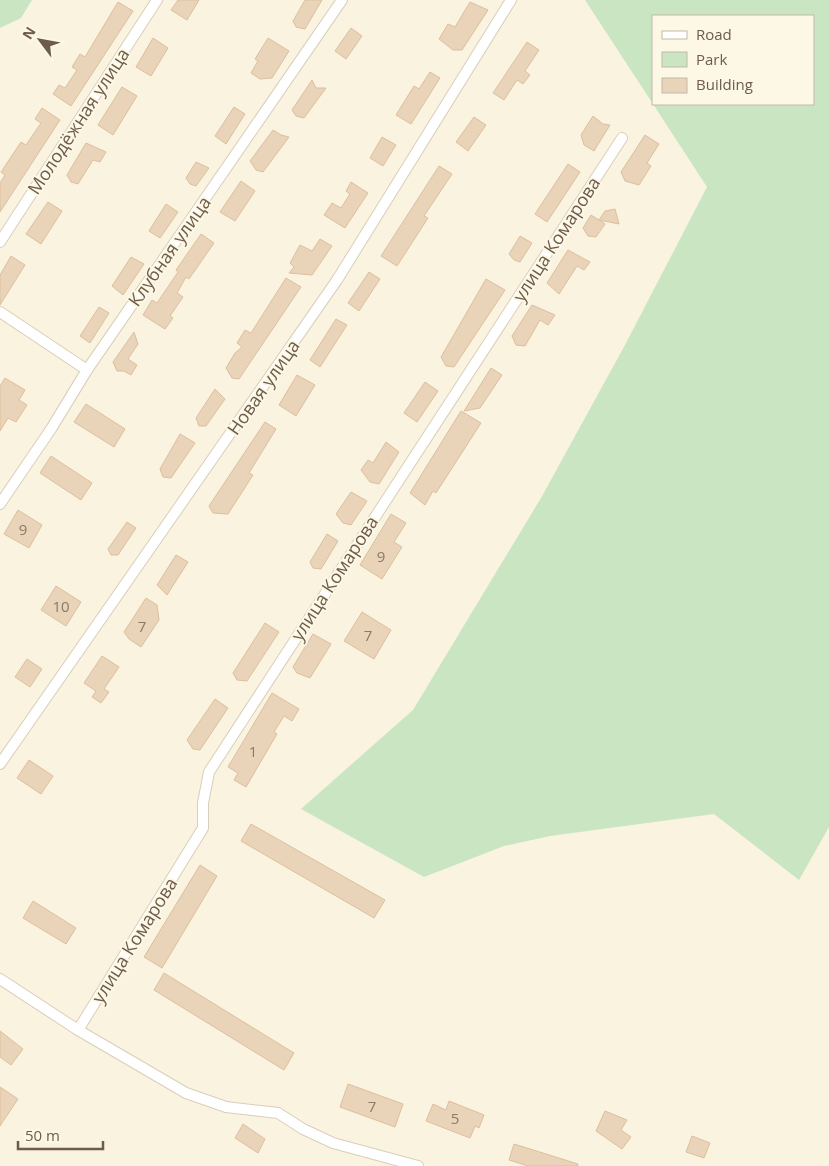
<svg xmlns="http://www.w3.org/2000/svg" width="829" height="1166" viewBox="0 0 829 1166" font-family="'Open Sans',sans-serif">
  <style>
    .green { fill: #cae5c1 }
    .building { fill: #e9d4b9; stroke: #ddbf9d }
    .lines { fill: none; stroke-linecap: round; stroke-linejoin: round }
    .minor-casing { stroke: #d9cebb; stroke-width: 12 }
    .minor { stroke: #fff; stroke-width: 10 }
    .labels { text-anchor: middle; dominant-baseline: central; stroke-width: 4; stroke-linejoin: round; paint-order: stroke }
    .number-label { font-size: 15px; fill: #8d7a66 }
    .street-label { font-size: 18px; fill: #6e5c4a; stroke: #fdf7e6 }
  </style>
  <rect width="100%" height="100%" fill="#f9f3e0"/>
  <g class="green">
    <path d="M 0,0 L 32,0 L 21,18 L 0,28 Z"/>
    <path d="M 585,0 L 829,0 L 829,827 L 799,880 L 714,814 L 550,836 L 504,846 L 424,877 L 301,809 L 413,710 L 541,498 L 625,345 L 707,187 L 653,104 L 813,104 L 813,16 L 653,16 L 653,104 Z"/>
  </g>
  <g class="building">
    <path d="M 178,0 L 199,0 L 187,20 L 171,10 Z"/>
    <path d="M 305,0 L 322,0 L 305,29 L 296,27 L 293,21 Z"/>
    <path d="M 118,2 L 133,11 L 71,106 L 53,94 L 59,85 L 65,88 L 77,70 L 72,67 L 80,54 L 85,57 Z"/>
    <path d="M 470,2 L 488,10 L 462,50 L 453,50 L 439,39 L 448,24 L 455,27 Z"/>
    <path d="M 351,28 L 362,36 L 346,59 L 335,51 Z"/>
    <path d="M 153,38 L 168,48 L 151,76 L 136,67 Z"/>
    <path d="M 268,38 L 289,51 L 272,78 L 260,79 L 251,73 L 258,61 L 255,59 Z"/>
    <path d="M 527,42 L 539,50 L 525,71 L 530,75 L 523,84 L 517,80 L 504,100 L 493,93 Z"/>
    <path d="M 430,72 L 440,78 L 411,124 L 396,115 L 414,86 L 419,89 Z"/>
    <path d="M 312,80 L 316,88 L 326,88 L 304,118 L 296,116 L 292,110 Z"/>
    <path d="M 122,87 L 137,96 L 113,135 L 98,125 Z"/>
    <path d="M 234,107 L 245,114 L 226,144 L 215,136 Z"/>
    <path d="M 42,108 L 60,120 L 0,212 L 0,183 L 5,175 L 1,172 L 21,142 L 26,145 L 41,123 L 35,119 Z"/>
    <path d="M 593,116 L 603,124 L 610,125 L 594,151 L 584,145 L 581,135 Z"/>
    <path d="M 474,117 L 486,125 L 468,151 L 456,142 Z"/>
    <path d="M 273,130 L 281,135 L 289,137 L 263,172 L 256,170 L 250,161 Z"/>
    <path d="M 645,135 L 659,144 L 647,163 L 651,166 L 639,185 L 625,181 L 621,172 Z"/>
    <path d="M 382,137 L 396,145 L 383,166 L 370,158 Z"/>
    <path d="M 86,143 L 106,152 L 100,162 L 93,160 L 78,184 L 71,182 L 67,175 Z"/>
    <path d="M 196,162 L 209,168 L 196,186 L 190,184 L 186,178 Z"/>
    <path d="M 568,164 L 580,172 L 547,222 L 535,214 Z"/>
    <path d="M 439,166 L 452,174 L 424,216 L 428,218 L 397,266 L 381,256 Z"/>
    <path d="M 241,181 L 255,191 L 235,221 L 220,212 Z"/>
    <path d="M 351,182 L 368,193 L 345,228 L 324,215 L 332,203 L 341,208 L 350,194 L 346,191 Z"/>
    <path d="M 48,202 L 62,211 L 41,244 L 26,234 Z"/>
    <path d="M 166,204 L 178,212 L 160,238 L 149,231 Z"/>
    <path d="M 615,209 L 619,224 L 599,220 L 605,224 L 596,237 L 588,236 L 583,228 L 591,215 L 599,220 L 605,211 Z"/>
    <path d="M 201,234 L 214,243 L 189,279 L 186,277 L 177,293 L 183,297 L 170,316 L 173,318 L 165,329 L 143,315 L 152,300 L 157,303 L 178,272 L 176,270 Z"/>
    <path d="M 520,236 L 532,243 L 520,262 L 514,260 L 509,254 Z"/>
    <path d="M 320,239 L 332,246 L 312,275 L 289,273 L 294,267 L 290,263 L 300,245 L 312,251 Z"/>
    <path d="M 568,250 L 590,262 L 584,270 L 577,266 L 559,294 L 547,283 Z"/>
    <path d="M 11,256 L 25,265 L 0,305 L 0,275 Z"/>
    <path d="M 131,257 L 144,264 L 123,295 L 112,286 Z"/>
    <path d="M 369,272 L 380,279 L 359,311 L 348,303 Z"/>
    <path d="M 286,278 L 301,287 L 239,379 L 232,378 L 226,368 L 235,353 L 242,347 L 237,343 L 245,330 L 251,333 Z"/>
    <path d="M 486,279 L 505,290 L 454,367 L 446,366 L 441,357 Z"/>
    <path d="M 532,305 L 555,315 L 548,325 L 540,320 L 525,346 L 516,345 L 512,336 Z"/>
    <path d="M 99,307 L 109,313 L 90,343 L 80,336 Z"/>
    <path d="M 336,319 L 347,325 L 320,367 L 310,360 Z"/>
    <path d="M 134,332 L 138,344 L 128,359 L 137,365 L 131,375 L 124,371 L 117,371 L 113,362 Z"/>
    <path d="M 491,368 L 502,375 L 480,408 L 464,411 Z"/>
    <path d="M 297,375 L 315,385 L 296,416 L 279,405 Z"/>
    <path d="M 5,378 L 25,390 L 19,400 L 27,405 L 16,422 L 8,418 L 0,431 L 0,386 Z"/>
    <path d="M 425,382 L 438,391 L 417,422 L 404,413 Z"/>
    <path d="M 215,389 L 225,399 L 206,426 L 199,426 L 196,418 Z"/>
    <path d="M 86,404 L 125,429 L 114,447 L 74,422 Z"/>
    <path d="M 461,411 L 481,423 L 436,493 L 433,491 L 425,505 L 410,493 Z"/>
    <path d="M 265,422 L 276,429 L 249,473 L 253,475 L 228,514 L 213,513 L 209,506 Z"/>
    <path d="M 180,434 L 195,443 L 171,478 L 163,477 L 160,469 Z"/>
    <path d="M 386,442 L 399,452 L 379,484 L 370,482 L 361,470 L 368,460 L 373,463 Z"/>
    <path d="M 51,456 L 92,483 L 81,500 L 40,473 Z"/>
    <path d="M 351,492 L 367,501 L 351,525 L 343,523 L 336,514 Z"/>
    <path d="M 18,510 L 42,525 L 29,548 L 4,534 Z"/>
    <path d="M 391,514 L 406,523 L 394,542 L 402,547 L 382,579 L 360,565 Z"/>
    <path d="M 127,522 L 136,528 L 118,555 L 111,555 L 108,549 Z"/>
    <path d="M 327,534 L 338,541 L 321,569 L 313,568 L 310,562 Z"/>
    <path d="M 176,555 L 188,562 L 167,595 L 157,585 Z"/>
    <path d="M 56,586 L 81,602 L 66,626 L 41,610 Z"/>
    <path d="M 146,598 L 157,605 L 159,620 L 141,647 L 129,639 L 124,632 Z"/>
    <path d="M 362,612 L 391,630 L 374,659 L 344,641 Z"/>
    <path d="M 265,623 L 279,632 L 247,681 L 237,680 L 233,673 Z"/>
    <path d="M 313,634 L 331,644 L 310,678 L 297,673 L 293,667 Z"/>
    <path d="M 102,656 L 119,667 L 104,689 L 109,692 L 101,703 L 92,697 L 96,691 L 84,683 Z"/>
    <path d="M 27,659 L 42,669 L 30,687 L 15,677 Z"/>
    <path d="M 272,693 L 299,709 L 292,721 L 284,716 L 274,732 L 277,734 L 246,787 L 234,780 L 238,773 L 228,767 Z"/>
    <path d="M 215,699 L 228,708 L 200,750 L 193,749 L 187,740 Z"/>
    <path d="M 29,760 L 53,776 L 41,794 L 17,778 Z"/>
    <path d="M 251,824 L 385,900 L 374,918 L 241,841 Z"/>
    <path d="M 200,865 L 217,876 L 162,968 L 144,957 Z"/>
    <path d="M 33,901 L 76,928 L 66,944 L 23,918 Z"/>
    <path d="M 164,973 L 294,1053 L 284,1070 L 154,990 Z"/>
    <path d="M 0,1031 L 23,1049 L 11,1065 L 0,1057 Z"/>
    <path d="M 348,1084 L 403,1104 L 395,1127 L 340,1107 Z"/>
    <path d="M 0,1087 L 18,1099 L 0,1126 Z"/>
    <path d="M 449,1101 L 484,1115 L 479,1128 L 475,1126 L 470,1138 L 426,1121 L 433,1104 L 446,1110 Z"/>
    <path d="M 605,1111 L 627,1120 L 621,1130 L 631,1137 L 622,1149 L 596,1131 Z"/>
    <path d="M 243,1124 L 265,1139 L 258,1153 L 235,1138 Z"/>
    <path d="M 692,1136 L 710,1143 L 704,1158 L 686,1152 Z"/>
    <path d="M 514,1144 L 578,1164 L 578,1166 L 528,1166 L 509,1160 Z"/>
  </g>
  <g class="lines">
    <defs>
      <g id="minor">
        <path d="M 0,242 L 157,0"/>
        <path d="M 0,312 L 87,370"/>
        <path d="M 0,504 L 51,429 L 87,370 L 342,0"/>
        <path d="M 0,764 L 337,280 L 511,0"/>
        <path d="M 0,979 L 78,1030 L 186,1093 L 226,1107 L 278,1113 L 303,1129 L 333,1143 L 418,1166"/>
        <path d="M 78,1030 L 203,828 L 203,803 L 209,772 L 622,138"/>
      </g>
    </defs>
    <use href="#minor" class="minor-casing"/>
    <use href="#minor" class="minor"/>
  </g>
  <g class="labels">
    <g class="number-label">
      <text x="23" y="529">9</text>
      <text x="381" y="556">9</text>
      <text x="61" y="606">10</text>
      <text x="142" y="626">7</text>
      <text x="368" y="635">7</text>
      <text x="253" y="751">1</text>
      <text x="372" y="1106">7</text>
      <text x="455" y="1118">5</text>
    </g>
    <g class="street-label">
      <text transform="translate(78 121) rotate(-57)">Молодёжная улица</text>
      <text transform="translate(556 239) rotate(-57)">улица Комарова</text>
      <text transform="translate(169 251) rotate(-55)">Клубная улица</text>
      <text transform="translate(263 387) rotate(-55)">Новая улица</text>
      <text transform="translate(334 578) rotate(-57)">улица Комарова</text>
      <text transform="translate(134 940) rotate(-58)">улица Комарова</text>
    </g>
  </g>
  <rect x="652" y="15" width="162" height="90" fill="#fdf7e6" stroke="#c4b9a8"/>
  <rect x="662" y="31" width="25" height="8" fill="#ffffff" stroke="#c4b9a8"/>
  <text x="696" y="40" font-size="15" fill="#6e5c4a">Road</text>
  <rect x="662" y="52" width="25" height="15" fill="#cae5c1" stroke="#c4b9a8"/>
  <text x="696" y="65" font-size="15" fill="#6e5c4a">Park</text>
  <rect x="662" y="78" width="25" height="15" fill="#e9d4b9" stroke="#c4b9a8"/>
  <text x="696" y="90" font-size="15" fill="#6e5c4a">Building</text>
  <g transform="translate(40 40) rotate(302)" stroke="#fdf7e6" stroke-width="4" paint-order="stroke">
  <path d="M0-4L9 19L0 12L-9 19Z" fill="#6e5c4a"/>
  <text y="-8" font-size="14" font-weight="bold" text-anchor="middle" fill="#6e5c4a">N</text>
  </g>
  <path d="M18 1141v8h85v-8" fill="none" stroke="#6e5c4a" stroke-width="2.5"/>
  <text x="25" y="1141" font-size="15" fill="#6e5c4a" stroke="#fdf7e6" stroke-width="4" paint-order="stroke">50 m</text>
</svg>
